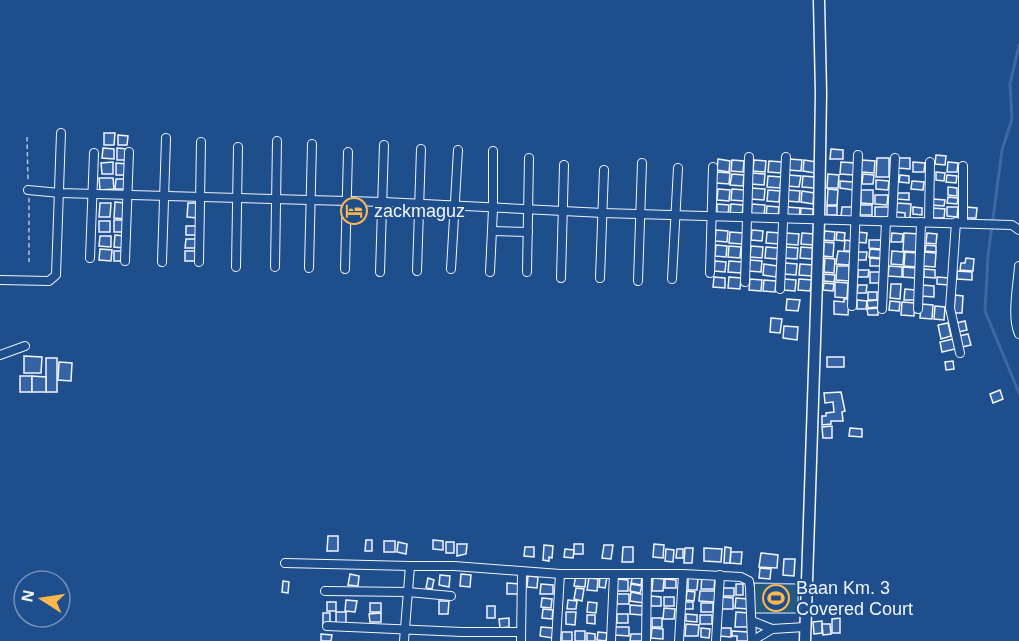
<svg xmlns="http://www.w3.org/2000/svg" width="1019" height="641" viewBox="0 0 1019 641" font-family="Arial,sans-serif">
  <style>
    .green { fill: #245a82; stroke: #a8bbd7; stroke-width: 1.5 }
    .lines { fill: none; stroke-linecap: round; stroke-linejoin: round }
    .stream { stroke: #3b69a3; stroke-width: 3 }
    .building { fill: #3563a3; stroke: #f2f6ff; stroke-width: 1.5 }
    .minor-casing { stroke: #f2f6ff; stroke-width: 10 }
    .tertiary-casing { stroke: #f2f6ff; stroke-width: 13 }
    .path { stroke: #b3c4dc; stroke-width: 1.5; stroke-dasharray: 4.5 3; stroke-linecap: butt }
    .minor { stroke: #1f4e8c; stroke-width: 8 }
    .tertiary { stroke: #1f4e8c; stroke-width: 10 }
    .labels { text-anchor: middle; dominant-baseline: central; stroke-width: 4.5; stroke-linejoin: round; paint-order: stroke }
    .poi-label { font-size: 18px; fill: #f2f6ff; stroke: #1f4e8c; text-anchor: start }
  </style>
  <rect width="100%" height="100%" fill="#1f4e8c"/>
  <path class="green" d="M 754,583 L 798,584 L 798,613 L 754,613 Z"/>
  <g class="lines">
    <path class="stream" d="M 1019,45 L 1010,84 L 1012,119 L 1002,150 L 988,256 L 985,311 L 1019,393"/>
  </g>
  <g class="building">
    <path d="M 104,133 L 115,133 L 114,145 L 104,145 Z"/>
    <path d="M 118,135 L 128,136 L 127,145 L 118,145 Z"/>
    <path d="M 103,148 L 114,149 L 114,159 L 102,158 Z"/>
    <path d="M 117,148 L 127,149 L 127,160 L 117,160 Z"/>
    <path d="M 831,149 L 843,150 L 843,159 L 830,159 Z"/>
    <path d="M 936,155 L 946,156 L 945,165 L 935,164 Z"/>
    <path d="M 877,158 L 889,158 L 889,177 L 876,177 Z"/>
    <path d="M 899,158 L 910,158 L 910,169 L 898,168 Z"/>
    <path d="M 718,159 L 730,161 L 729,172 L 717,170 Z"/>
    <path d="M 789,159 L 802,160 L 801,171 L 788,170 Z"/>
    <path d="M 732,160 L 744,161 L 743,172 L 731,171 Z"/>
    <path d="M 754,160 L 766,161 L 765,172 L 753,171 Z"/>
    <path d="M 804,160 L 817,162 L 815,173 L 803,171 Z"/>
    <path d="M 862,160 L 875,161 L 874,173 L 861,172 Z"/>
    <path d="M 769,161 L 782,162 L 781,173 L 768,172 Z"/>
    <path d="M 113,162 L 113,174 L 102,174 L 101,163 Z"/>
    <path d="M 841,162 L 855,163 L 854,175 L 840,174 Z"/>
    <path d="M 913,162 L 925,163 L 924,172 L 913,172 Z"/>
    <path d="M 948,162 L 958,163 L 957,172 L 947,172 Z"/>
    <path d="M 116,163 L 127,164 L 127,175 L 116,175 Z"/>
    <path d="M 717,172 L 730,173 L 729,184 L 716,183 Z"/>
    <path d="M 936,172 L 945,173 L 944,181 L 936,180 Z"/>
    <path d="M 752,173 L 765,174 L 764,185 L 751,184 Z"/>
    <path d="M 732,174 L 744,175 L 743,186 L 730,185 Z"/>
    <path d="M 828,174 L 839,175 L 838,188 L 827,188 Z"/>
    <path d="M 863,174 L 874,175 L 873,184 L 862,184 Z"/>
    <path d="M 788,175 L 801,176 L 799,187 L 787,186 Z"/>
    <path d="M 900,175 L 909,176 L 909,183 L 899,182 Z"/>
    <path d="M 947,175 L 957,176 L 956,183 L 946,182 Z"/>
    <path d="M 768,176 L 781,177 L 780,188 L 767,187 Z"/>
    <path d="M 803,176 L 815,177 L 814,188 L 802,187 Z"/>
    <path d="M 99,178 L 113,178 L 114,189 L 100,190 Z"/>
    <path d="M 116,179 L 127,179 L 126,189 L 115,189 Z"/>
    <path d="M 876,180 L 889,181 L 888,190 L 876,189 Z"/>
    <path d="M 840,181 L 853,182 L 853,190 L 840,188 Z"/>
    <path d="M 912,181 L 924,182 L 923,190 L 911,189 Z"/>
    <path d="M 948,187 L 957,188 L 957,196 L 948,195 Z"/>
    <path d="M 752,188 L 765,189 L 764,200 L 751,199 Z"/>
    <path d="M 718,189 L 730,190 L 729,201 L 717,200 Z"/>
    <path d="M 732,189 L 745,190 L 744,201 L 731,200 Z"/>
    <path d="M 828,189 L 838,190 L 837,205 L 827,205 Z"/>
    <path d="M 768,190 L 780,191 L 779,202 L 767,201 Z"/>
    <path d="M 787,190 L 800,191 L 799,202 L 786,201 Z"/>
    <path d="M 861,190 L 873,190 L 873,204 L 861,203 Z"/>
    <path d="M 802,191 L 814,193 L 813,204 L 801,202 Z"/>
    <path d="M 898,193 L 909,193 L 909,200 L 897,199 Z"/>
    <path d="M 875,195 L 888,195 L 887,205 L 875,204 Z"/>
    <path d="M 948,197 L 958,198 L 957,204 L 947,203 Z"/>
    <path d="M 933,199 L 945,200 L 944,206 L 932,205 Z"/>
    <path d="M 115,202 L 125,203 L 125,219 L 114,218 Z"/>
    <path d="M 100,203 L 111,203 L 110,217 L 99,217 Z"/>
    <path d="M 188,203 L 199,203 L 198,218 L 187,217 Z"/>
    <path d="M 897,203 L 911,204 L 910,219 L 905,218 L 905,213 L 896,212 Z"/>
    <path d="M 717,204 L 729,205 L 728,215 L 717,214 Z"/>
    <path d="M 731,204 L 743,205 L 742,216 L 730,215 Z"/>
    <path d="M 752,204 L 765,205 L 764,216 L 751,215 Z"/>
    <rect x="860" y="205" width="12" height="10"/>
    <path d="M 767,206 L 779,207 L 778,218 L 766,217 Z"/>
    <rect x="827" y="206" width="10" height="9"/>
    <path d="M 787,207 L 800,208 L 799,219 L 786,218 Z"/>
    <path d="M 842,207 L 853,207 L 852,217 L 841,217 Z"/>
    <rect x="875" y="207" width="15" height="10"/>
    <path d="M 913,207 L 922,208 L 922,215 L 913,214 Z"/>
    <path d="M 947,207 L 958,207 L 957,217 L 947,216 Z"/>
    <path d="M 966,207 L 977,208 L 976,218 L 965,218 Z"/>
    <path d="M 801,208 L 813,209 L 813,220 L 800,219 Z"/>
    <path d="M 933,208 L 945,209 L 944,218 L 932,218 Z"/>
    <path d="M 114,220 L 125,220 L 124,232 L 114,232 Z"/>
    <rect x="99" y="221" width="11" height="11"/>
    <rect x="186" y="226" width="11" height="9"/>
    <path d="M 716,230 L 728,231 L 727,242 L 715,241 Z"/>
    <path d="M 752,230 L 763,231 L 762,241 L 751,240 Z"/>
    <path d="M 825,231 L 835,232 L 834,241 L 823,240 Z"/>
    <path d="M 730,232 L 743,233 L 742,244 L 729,243 Z"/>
    <path d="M 767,232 L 780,233 L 779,244 L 766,243 Z"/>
    <path d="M 837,232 L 845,233 L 844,241 L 836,240 Z"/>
    <path d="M 857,232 L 867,233 L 866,243 L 856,242 Z"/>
    <path d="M 786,233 L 799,234 L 798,245 L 785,244 Z"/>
    <path d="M 802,233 L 814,234 L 813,245 L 801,244 Z"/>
    <path d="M 892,233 L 903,234 L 902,242 L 891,242 Z"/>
    <path d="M 904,233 L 919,234 L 917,252 L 903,251 Z"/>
    <path d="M 927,233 L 937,234 L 936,244 L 926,243 Z"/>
    <path d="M 115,235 L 124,236 L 123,248 L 114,247 Z"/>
    <path d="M 100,236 L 111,236 L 111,247 L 99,246 Z"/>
    <path d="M 186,239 L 196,239 L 196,248 L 185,248 Z"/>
    <path d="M 845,240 L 851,241 L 851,251 L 844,251 Z"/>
    <path d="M 869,240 L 882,240 L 881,249 L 869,248 Z"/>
    <path d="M 824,242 L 834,243 L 833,257 L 823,256 Z"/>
    <path d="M 716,245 L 727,246 L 726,257 L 715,256 Z"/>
    <path d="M 926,245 L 936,246 L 936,252 L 925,251 Z"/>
    <path d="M 729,246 L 741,247 L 740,258 L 728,257 Z"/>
    <path d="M 751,246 L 763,247 L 762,258 L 750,257 Z"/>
    <path d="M 766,247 L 778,248 L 777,259 L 765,258 Z"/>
    <path d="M 785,247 L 798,248 L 797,259 L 784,258 Z"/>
    <path d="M 801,247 L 813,248 L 812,259 L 800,258 Z"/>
    <path d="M 100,249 L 112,250 L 111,261 L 99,260 Z"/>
    <path d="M 870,249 L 881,250 L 881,258 L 869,257 Z"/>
    <path d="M 114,251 L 124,251 L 123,261 L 114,261 Z"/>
    <rect x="185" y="251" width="11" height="10"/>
    <path d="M 838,251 L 851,252 L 849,265 L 836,264 Z"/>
    <path d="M 892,251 L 904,252 L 903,265 L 891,264 Z"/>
    <path d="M 856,252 L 867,252 L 866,260 L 856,260 Z"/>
    <path d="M 905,252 L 917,253 L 916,267 L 904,266 Z"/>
    <path d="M 924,252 L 936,253 L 935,267 L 923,266 Z"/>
    <path d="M 825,258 L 835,259 L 834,273 L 824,272 Z"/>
    <path d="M 870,258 L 881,259 L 880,266 L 870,266 Z"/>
    <path d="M 966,258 L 974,259 L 973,271 L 960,270 L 961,263 L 965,263 Z"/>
    <path d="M 750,260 L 762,261 L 761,272 L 749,271 Z"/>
    <path d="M 715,261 L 726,262 L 725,272 L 714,271 Z"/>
    <path d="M 729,261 L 742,262 L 741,273 L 728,272 Z"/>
    <path d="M 785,263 L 797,264 L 796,275 L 784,274 Z"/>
    <path d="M 764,264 L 777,266 L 776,277 L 763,275 Z"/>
    <path d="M 800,264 L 813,265 L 812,276 L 799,275 Z"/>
    <path d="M 837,266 L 849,266 L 849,281 L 836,280 Z"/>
    <path d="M 889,266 L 902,267 L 902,277 L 888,276 Z"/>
    <path d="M 903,267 L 916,268 L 916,278 L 903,277 Z"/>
    <path d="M 924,269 L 935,270 L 935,278 L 924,277 Z"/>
    <path d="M 858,270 L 869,270 L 868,277 L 858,277 Z"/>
    <path d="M 957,271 L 972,272 L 972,280 L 957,279 Z"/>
    <path d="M 870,272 L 880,272 L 879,283 L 870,283 Z"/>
    <path d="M 824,274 L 835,275 L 834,282 L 824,281 Z"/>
    <path d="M 714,277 L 725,278 L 725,288 L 713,287 Z"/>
    <path d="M 729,277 L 741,278 L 740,289 L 728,288 Z"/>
    <path d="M 937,277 L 949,278 L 948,285 L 937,284 Z"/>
    <path d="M 750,279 L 762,280 L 761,291 L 749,290 Z"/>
    <path d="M 784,279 L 796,280 L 795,291 L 783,290 Z"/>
    <path d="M 799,279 L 812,280 L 810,291 L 798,290 Z"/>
    <path d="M 764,280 L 776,281 L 775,292 L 763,291 Z"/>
    <path d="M 835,282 L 848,283 L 847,298 L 835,297 Z"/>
    <path d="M 824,283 L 834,284 L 833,291 L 823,290 Z"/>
    <path d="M 891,284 L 901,284 L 900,299 L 890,298 Z"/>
    <path d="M 858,285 L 867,285 L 866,293 L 857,293 Z"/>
    <path d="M 922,285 L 934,286 L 934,297 L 921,296 Z"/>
    <path d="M 905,289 L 915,290 L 915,300 L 904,300 Z"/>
    <rect x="868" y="292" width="9" height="8"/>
    <path d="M 955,295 L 963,296 L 962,313 L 954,313 Z"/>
    <path d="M 787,299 L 800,300 L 798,311 L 786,310 Z"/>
    <path d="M 844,299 L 849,299 L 848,315 L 834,314 L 834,301 L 844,302 Z"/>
    <path d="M 857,300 L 867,301 L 866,309 L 857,309 Z"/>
    <path d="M 878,300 L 878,307 L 868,308 L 867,301 Z"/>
    <path d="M 890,301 L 900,302 L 899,311 L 889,310 Z"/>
    <path d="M 902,302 L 915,303 L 914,316 L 901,315 Z"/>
    <path d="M 921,304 L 933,305 L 932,319 L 920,318 Z"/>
    <path d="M 935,306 L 945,307 L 944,320 L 934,319 Z"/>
    <path d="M 878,308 L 878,315 L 868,315 L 867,309 Z"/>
    <path d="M 771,318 L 782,319 L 780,333 L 770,332 Z"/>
    <path d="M 965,321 L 967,330 L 958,332 L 956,323 Z"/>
    <path d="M 948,323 L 951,336 L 941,339 L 938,325 Z"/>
    <path d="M 784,326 L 798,327 L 797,340 L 783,338 Z"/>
    <path d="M 968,334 L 971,345 L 962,347 L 959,336 Z"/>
    <path d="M 953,339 L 955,349 L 942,352 L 940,342 Z"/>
    <path d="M 24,356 L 42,357 L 41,373 L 24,373 Z"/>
    <rect x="827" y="357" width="17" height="10"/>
    <rect x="46" y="358" width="11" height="34"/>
    <path d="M 953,361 L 954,369 L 946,370 L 945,362 Z"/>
    <path d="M 59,362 L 72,363 L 71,381 L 58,380 Z"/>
    <rect x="20" y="376" width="12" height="16"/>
    <path d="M 32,376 L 46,377 L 46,392 L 32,392 Z"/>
    <path d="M 1000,390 L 1003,399 L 993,403 L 990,394 Z"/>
    <path d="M 841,392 L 845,411 L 842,412 L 843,421 L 831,421 L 831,424 L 822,425 L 822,416 L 826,416 L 826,413 L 834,412 L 833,402 L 825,403 L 824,393 Z"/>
    <path d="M 832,426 L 832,438 L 823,438 L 822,427 Z"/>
    <path d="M 850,428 L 862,429 L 862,437 L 849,436 Z"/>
    <path d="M 328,536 L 338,536 L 338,551 L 327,551 Z"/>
    <path d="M 366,540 L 372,540 L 372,551 L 365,551 Z"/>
    <path d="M 433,540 L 443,541 L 443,550 L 433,549 Z"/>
    <rect x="384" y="541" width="11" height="11"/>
    <path d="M 398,542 L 407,544 L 406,554 L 397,552 Z"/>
    <rect x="446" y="542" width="8" height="11"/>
    <path d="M 457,544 L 467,544 L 466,554 L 457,556 Z"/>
    <rect x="574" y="544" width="9" height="10"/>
    <path d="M 654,544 L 664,545 L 663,558 L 653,557 Z"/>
    <path d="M 544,545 L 553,546 L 552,558 L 549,557 L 549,561 L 543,560 Z"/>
    <path d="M 604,545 L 613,545 L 611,559 L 602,558 Z"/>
    <path d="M 525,547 L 534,547 L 534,557 L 524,556 Z"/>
    <path d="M 623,547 L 633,547 L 633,562 L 622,562 Z"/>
    <path d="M 725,547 L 731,548 L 730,563 L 724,563 Z"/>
    <path d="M 685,548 L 693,548 L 692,563 L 684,563 Z"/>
    <path d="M 704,548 L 722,549 L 721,562 L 704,561 Z"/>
    <path d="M 565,549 L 574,550 L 573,558 L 564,557 Z"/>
    <path d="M 666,549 L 674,550 L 673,562 L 665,561 Z"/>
    <path d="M 677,549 L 683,549 L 683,558 L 676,558 Z"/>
    <path d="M 731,552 L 742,552 L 741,564 L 730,563 Z"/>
    <path d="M 761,553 L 778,555 L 777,568 L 759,567 Z"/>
    <path d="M 784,559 L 795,559 L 794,576 L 783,575 Z"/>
    <path d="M 760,568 L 771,569 L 770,579 L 759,578 Z"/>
    <path d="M 350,574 L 359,576 L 358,586 L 348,585 Z"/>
    <path d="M 461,574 L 471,575 L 470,587 L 460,586 Z"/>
    <path d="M 576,574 L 586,575 L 585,587 L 574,586 Z"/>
    <path d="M 440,575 L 450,576 L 449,587 L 439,585 Z"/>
    <path d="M 633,575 L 642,577 L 641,585 L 631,583 Z"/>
    <path d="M 702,575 L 715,579 L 714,589 L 701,589 Z"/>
    <path d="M 528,576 L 538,577 L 537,588 L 527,587 Z"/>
    <path d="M 600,576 L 607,577 L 605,588 L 599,587 Z"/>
    <path d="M 428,578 L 434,580 L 432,589 L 426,588 Z"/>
    <path d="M 589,578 L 598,579 L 597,591 L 587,590 Z"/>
    <path d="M 653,578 L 664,579 L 663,591 L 652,591 Z"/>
    <path d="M 688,578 L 698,578 L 697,590 L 688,590 Z"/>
    <path d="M 616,579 L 628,580 L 628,591 L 616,591 Z"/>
    <path d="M 665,579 L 676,580 L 676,588 L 665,588 Z"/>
    <path d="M 283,581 L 289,582 L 288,593 L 282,592 Z"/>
    <path d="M 507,583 L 519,584 L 518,594 L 507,594 Z"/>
    <path d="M 541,584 L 553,585 L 553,594 L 540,594 Z"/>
    <path d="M 631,584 L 642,586 L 640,593 L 630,591 Z"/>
    <rect x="736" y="584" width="7" height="11"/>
    <path d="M 576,588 L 584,589 L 582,601 L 574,599 Z"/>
    <rect x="723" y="588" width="11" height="8"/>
    <path d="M 687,591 L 695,592 L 694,601 L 686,600 Z"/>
    <path d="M 700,591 L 715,591 L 715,602 L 699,601 Z"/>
    <path d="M 631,592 L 645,595 L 644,603 L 630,601 Z"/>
    <rect x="617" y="594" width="12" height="10"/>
    <path d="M 651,596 L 661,597 L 661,606 L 651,606 Z"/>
    <rect x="664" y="597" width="10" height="9"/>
    <path d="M 722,597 L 733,598 L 733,609 L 722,609 Z"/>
    <path d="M 542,598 L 552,599 L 551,608 L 541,607 Z"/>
    <path d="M 736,598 L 748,599 L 748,609 L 735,608 Z"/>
    <path d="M 346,600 L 357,601 L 355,612 L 345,611 Z"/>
    <path d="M 568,600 L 577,601 L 576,609 L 567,609 Z"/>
    <path d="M 439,601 L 449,601 L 448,614 L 439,614 Z"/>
    <rect x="327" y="602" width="9" height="9"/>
    <path d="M 588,602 L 597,603 L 596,613 L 587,612 Z"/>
    <path d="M 685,602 L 693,602 L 693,609 L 684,609 Z"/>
    <rect x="370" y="603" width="11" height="9"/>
    <rect x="701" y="603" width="12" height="9"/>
    <path d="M 630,605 L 643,606 L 642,615 L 630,614 Z"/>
    <rect x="487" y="606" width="8" height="12"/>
    <path d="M 664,608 L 675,609 L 674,619 L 663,619 Z"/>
    <path d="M 543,609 L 553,610 L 552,619 L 542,618 Z"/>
    <rect x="336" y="612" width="10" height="12"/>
    <path d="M 566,612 L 576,612 L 575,625 L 566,624 Z"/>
    <path d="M 736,612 L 749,613 L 748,627 L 735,627 Z"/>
    <rect x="323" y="613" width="7" height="11"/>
    <path d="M 381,613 L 381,622 L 370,622 L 369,614 Z"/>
    <rect x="617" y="614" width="11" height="9"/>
    <path d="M 686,614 L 697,615 L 697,622 L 686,621 Z"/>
    <path d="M 587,615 L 595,615 L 595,624 L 587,623 Z"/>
    <rect x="700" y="615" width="12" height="9"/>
    <path d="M 509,618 L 509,627 L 500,628 L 499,619 Z"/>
    <rect x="652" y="618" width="10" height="9"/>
    <path d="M 840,618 L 840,633 L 832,633 L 832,619 Z"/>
    <path d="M 822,621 L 822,633 L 814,634 L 813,622 Z"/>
    <path d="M 686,624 L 699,625 L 698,636 L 685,636 Z"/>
    <path d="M 822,624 L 830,624 L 831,634 L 823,635 Z"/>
    <path d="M 541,627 L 553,628 L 552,638 L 540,636 Z"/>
    <path d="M 615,627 L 629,627 L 629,636 L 615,635 Z"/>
    <path d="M 652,628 L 663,629 L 663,639 L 651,638 Z"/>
    <path d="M 701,628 L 710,629 L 709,638 L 701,637 Z"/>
    <path d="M 719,628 L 731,628 L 731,637 L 719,636 Z"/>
    <rect x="575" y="631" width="10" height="10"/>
    <path d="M 732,631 L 748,632 L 748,641 L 737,641 L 737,636 L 732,636 Z"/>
    <rect x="562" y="632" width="10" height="9"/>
    <path d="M 598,632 L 607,633 L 606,641 L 597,640 Z"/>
    <path d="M 587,633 L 595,634 L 595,641 L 587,641 Z"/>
    <path d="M 321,634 L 332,635 L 331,641 L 321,641 Z"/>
    <path d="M 631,634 L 642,634 L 642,641 L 630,641 Z"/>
  </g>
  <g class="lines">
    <defs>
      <g id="minor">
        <path d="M 963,166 L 963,222"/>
        <path d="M 28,190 L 60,193 L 384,202 L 603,213 L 1012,225 L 1019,230"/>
        <path d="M 892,221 L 895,158"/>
        <path d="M 929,222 L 930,162"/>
        <path d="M 956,222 L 950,308 L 960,353"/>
        <path d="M 492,231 L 528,232"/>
        <path d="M 90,258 L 94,153"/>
        <path d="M 125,261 L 129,152"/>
        <path d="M 162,262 L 166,138"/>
        <path d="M 199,262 L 201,142"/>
        <path d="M 1019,266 C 1018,284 1011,317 1019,334"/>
        <path d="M 236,267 L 238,147"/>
        <path d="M 275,267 L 277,141"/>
        <path d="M 309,268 L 312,144"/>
        <path d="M 345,269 L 348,152"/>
        <path d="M 451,269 L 458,150"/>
        <path d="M 417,271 L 421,149"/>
        <path d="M 380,272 L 384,145"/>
        <path d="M 490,272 L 493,209 L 493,151"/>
        <path d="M 527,272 L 529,158"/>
        <path d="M 710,273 L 713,167"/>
        <path d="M 561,278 L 564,165"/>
        <path d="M 600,278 L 604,170"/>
        <path d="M 672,279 L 678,168"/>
        <path d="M 0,280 L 49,281 L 56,275 L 61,133"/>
        <path d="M 638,281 L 642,163"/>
        <path d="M 745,282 L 749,157"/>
        <path d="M 780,289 L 786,157"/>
        <path d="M 852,306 L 858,155"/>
        <path d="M 882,309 L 886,221"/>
        <path d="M 918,309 L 921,222"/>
        <path d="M 0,355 L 25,346"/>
        <path d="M 285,563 L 410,566"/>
        <path d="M 325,591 L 408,592 L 451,596"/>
        <path d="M 752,621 L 772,629"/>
        <path d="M 327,626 L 462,632 L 521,632"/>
        <path d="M 404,641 L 410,566 L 454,566 L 560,574 L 683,574 L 741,577 L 749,581 L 750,588 L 752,641"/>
        <path d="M 521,641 L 522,572"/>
        <path d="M 556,641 L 560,574"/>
        <path d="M 611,641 L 614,574"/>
        <path d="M 646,641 L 647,574"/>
        <path d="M 679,641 L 683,574"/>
        <path d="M 716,641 L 720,575"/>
        <path d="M 752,641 L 772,629 L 805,627"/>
      </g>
      <path id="tertiary" d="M 805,641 L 819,220 L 821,93 L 819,0"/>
    </defs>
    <use href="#minor" class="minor-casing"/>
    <use href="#tertiary" class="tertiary-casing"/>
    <g class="path">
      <path d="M 27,137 L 28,181"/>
      <path d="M 29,198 L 29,262"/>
    </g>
    <use href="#minor" class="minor"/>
    <use href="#tertiary" class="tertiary"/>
  </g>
  <defs>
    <symbol id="hotel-ring" viewBox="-11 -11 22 22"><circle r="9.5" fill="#1f4e8c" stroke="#ffb74d" stroke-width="1.5"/><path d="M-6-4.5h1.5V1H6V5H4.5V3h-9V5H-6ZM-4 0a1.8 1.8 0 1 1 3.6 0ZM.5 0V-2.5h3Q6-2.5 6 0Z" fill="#ffb74d"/></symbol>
    <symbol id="stadium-ring" viewBox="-11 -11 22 22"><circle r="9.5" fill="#1f4e8c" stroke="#ffb74d" stroke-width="1.5"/><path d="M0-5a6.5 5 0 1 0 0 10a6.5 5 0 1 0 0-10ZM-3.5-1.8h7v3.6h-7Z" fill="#ffb74d"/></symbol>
  </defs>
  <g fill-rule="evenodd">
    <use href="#hotel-ring" x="339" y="196" width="30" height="30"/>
    <use href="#stadium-ring" x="761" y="583" width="30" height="30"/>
  </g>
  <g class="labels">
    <g class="poi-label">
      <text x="374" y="211">zackmaguz</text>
      <text x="796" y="588">Baan Km. 3<tspan x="796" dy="21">Covered Court</tspan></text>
    </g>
  </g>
  <g transform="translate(42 599) rotate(282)"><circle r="28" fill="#1f4e8c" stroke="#7391ba" stroke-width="1.5"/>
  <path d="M0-4.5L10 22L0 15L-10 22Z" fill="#ffb74d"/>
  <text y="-9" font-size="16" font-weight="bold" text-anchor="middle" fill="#f2f6ff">N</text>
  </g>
</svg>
